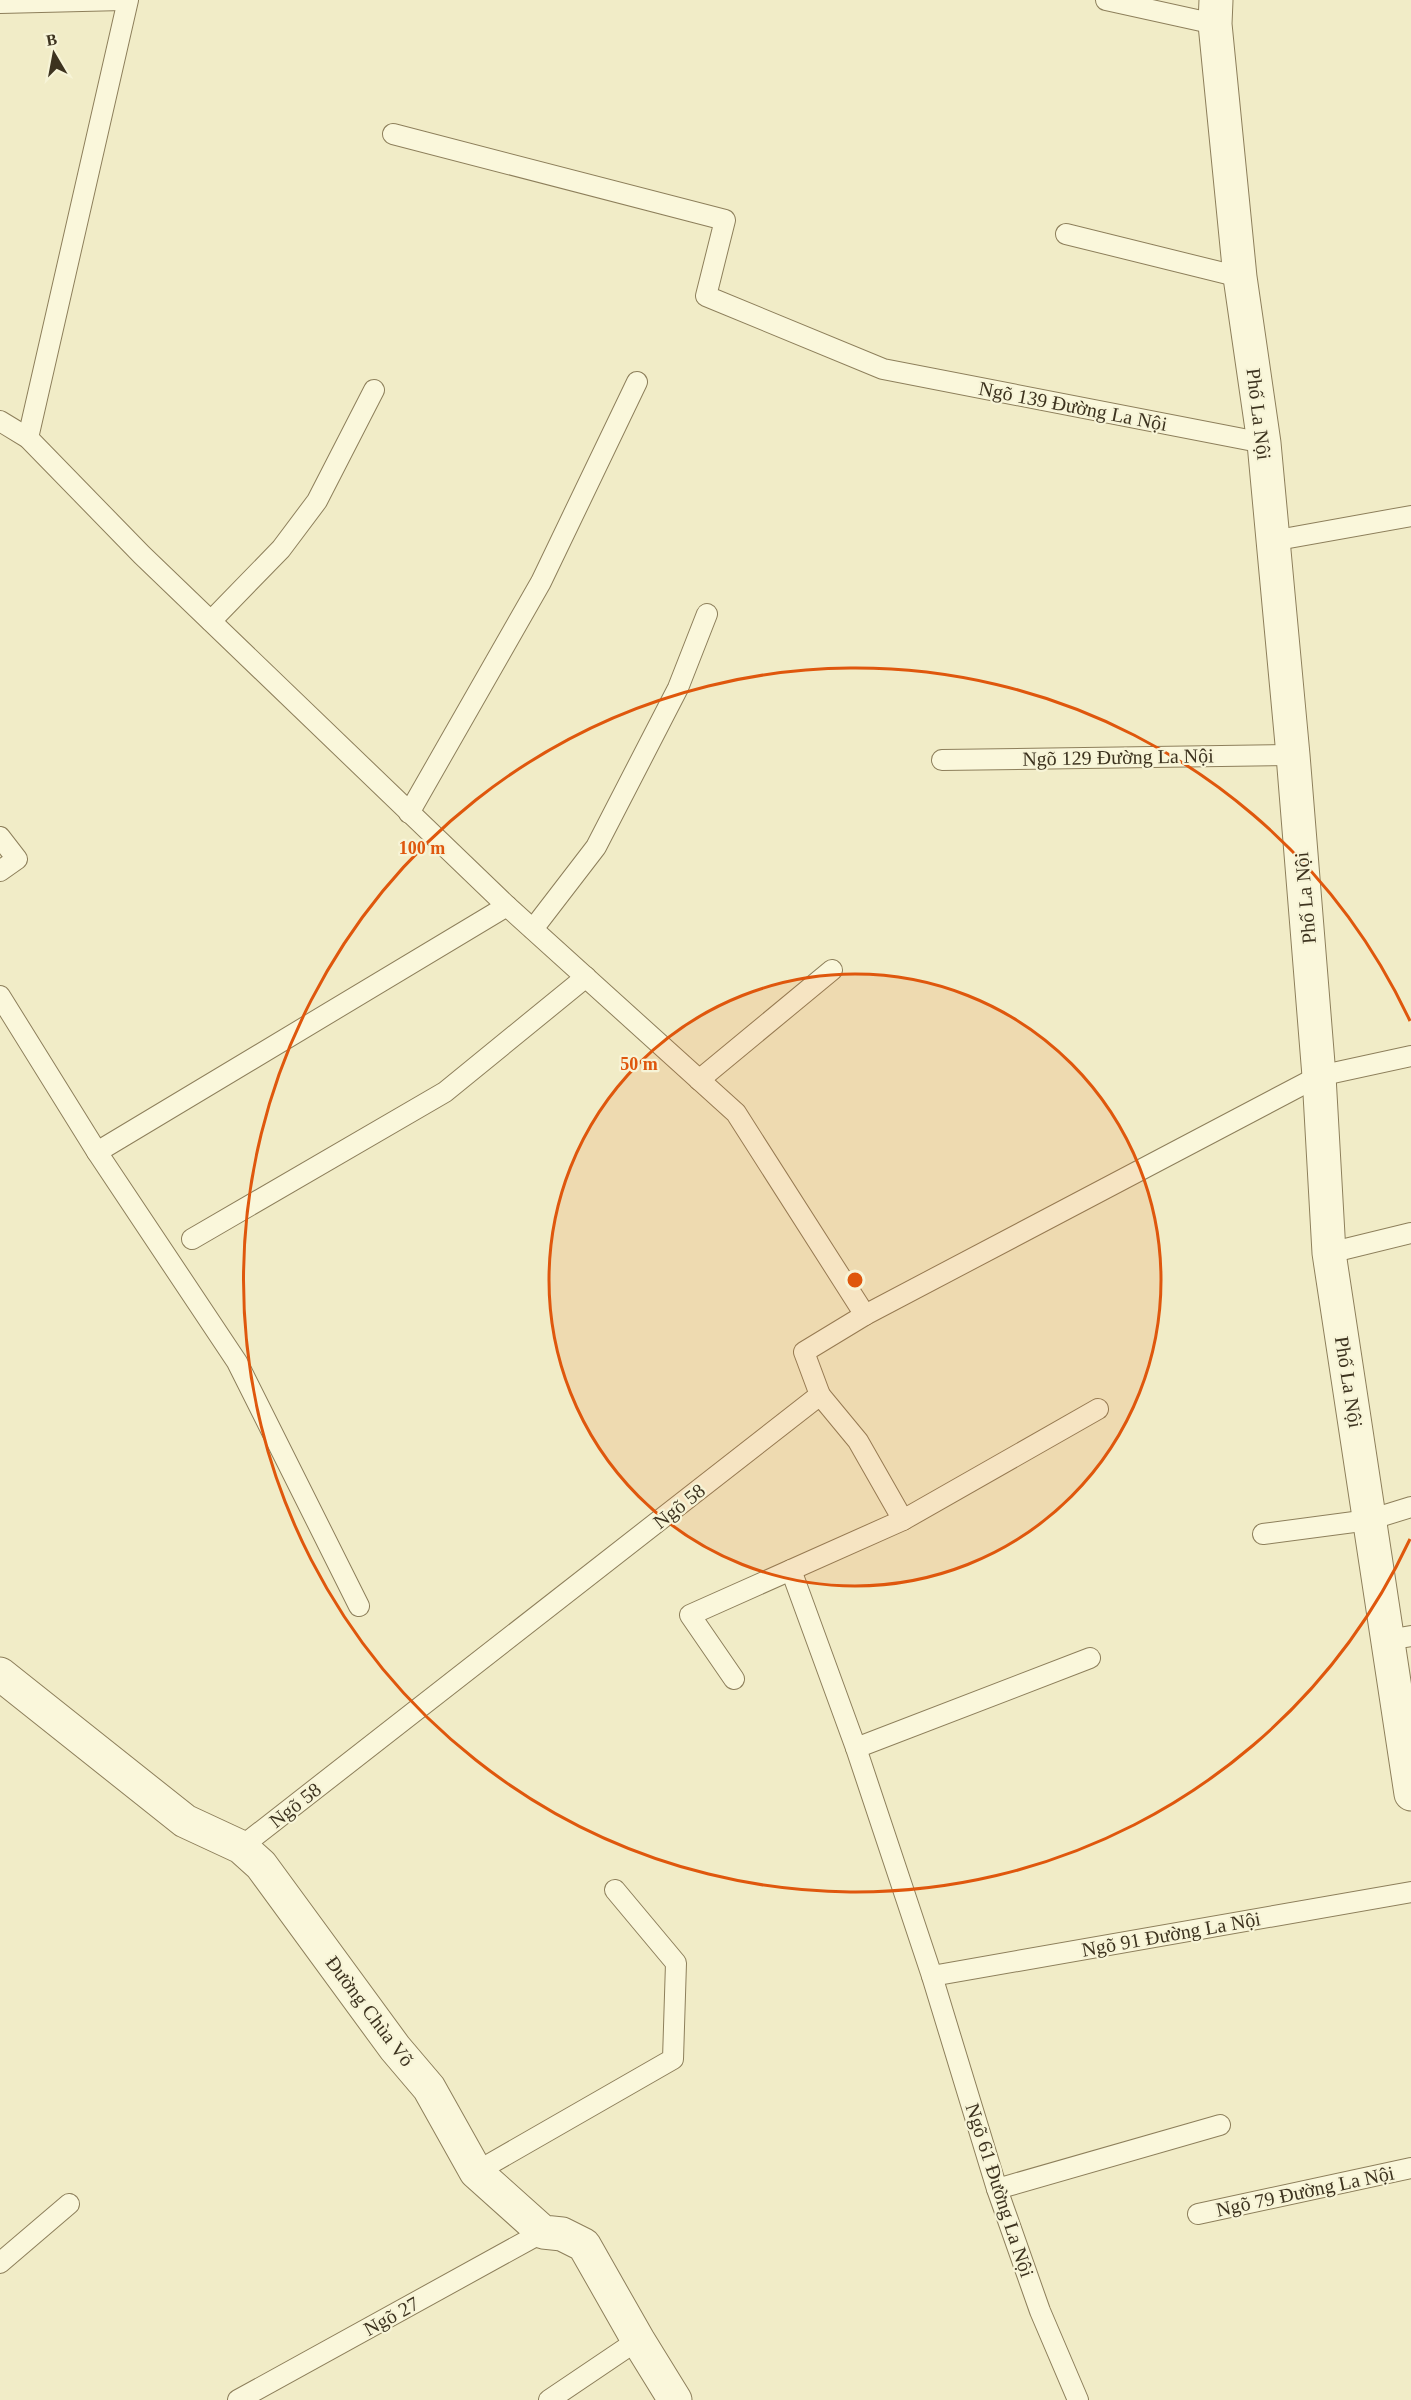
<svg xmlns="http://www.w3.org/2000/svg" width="1411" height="2400" viewBox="0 0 1411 2400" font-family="Georgia,serif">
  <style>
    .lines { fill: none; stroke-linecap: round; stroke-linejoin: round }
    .lane-casing { stroke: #8d7f5b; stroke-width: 22 }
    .street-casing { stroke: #8d7f5b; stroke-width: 35 }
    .lane { stroke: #faf7db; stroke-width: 20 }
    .street { stroke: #faf7db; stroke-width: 33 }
    .ring { fill: none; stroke: #df570d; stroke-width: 3 }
    .labels { text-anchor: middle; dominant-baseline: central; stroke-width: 4.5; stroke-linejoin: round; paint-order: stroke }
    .street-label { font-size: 20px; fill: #3d331f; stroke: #f7f4d7 }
    .centre { fill: #df570d; stroke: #f7f4d7; stroke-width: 3 }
    .ring-label { font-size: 18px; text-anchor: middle; font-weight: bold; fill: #df570d; stroke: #f7f4d7; stroke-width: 4.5; stroke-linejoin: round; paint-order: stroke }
  </style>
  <rect width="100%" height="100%" fill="#f1ecc7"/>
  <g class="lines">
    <defs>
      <g id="lane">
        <path d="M 1106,0 L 1215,24"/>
        <path d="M 0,3 L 123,0"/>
        <path d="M 393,134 L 725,220 L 706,296 L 883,369 L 1264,443"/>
        <path d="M 1066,234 L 1240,277"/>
        <path d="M 0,421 L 28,438 L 142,555 L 507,906 L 736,1113 L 865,1315"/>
        <path d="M 28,438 L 128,0"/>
        <path d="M 1272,541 L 1411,516"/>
        <path d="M 211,621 L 281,549 L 317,501 L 374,390"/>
        <path d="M 942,760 L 1293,755"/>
        <path d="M 409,813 L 541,582 L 637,382"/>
        <path d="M 0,837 L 17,859 L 0,871"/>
        <path d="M 533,929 L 596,847 L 678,688 L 707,614"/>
        <path d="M 0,996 L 97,1152 L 507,906"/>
        <path d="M 699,1080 L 832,970"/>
        <path d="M 97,1152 L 237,1362 L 359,1606"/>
        <path d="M 192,1239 L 445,1092 L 586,977"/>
        <path d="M 1329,1253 L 1411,1233"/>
        <path d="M 820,1395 L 804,1352 L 865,1315 L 1319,1076 L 1411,1056"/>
        <path d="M 1263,1534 L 1369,1520 L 1411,1507"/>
        <path d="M 791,1570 L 856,1748 L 932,1976 L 997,2189 L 1040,2311 L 1078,2400"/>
        <path d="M 1387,1640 L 1411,1636"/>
        <path d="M 734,1679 L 690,1615 L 903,1520"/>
        <path d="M 856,1748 L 1090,1658"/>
        <path d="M 241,1847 L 820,1395 L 858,1441 L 903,1520 L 1098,1409"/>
        <path d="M 932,1976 L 1411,1892"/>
        <path d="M 476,2172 L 673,2059 L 676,1963 L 615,1890"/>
        <path d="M 997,2189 L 1220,2125"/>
        <path d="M 1198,2214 L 1411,2168"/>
        <path d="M 0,2263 L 69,2204"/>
        <path d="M 238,2400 L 543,2232"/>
        <path d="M 549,2400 L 638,2340"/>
      </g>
      <g id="street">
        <path d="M 1216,0 L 1215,24 L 1240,277 L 1264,443 L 1293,755 L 1319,1076 L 1329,1253 L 1411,1794"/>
        <path d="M 0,1674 L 185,1821 L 241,1847 L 261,1865 L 395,2048 L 429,2088 L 476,2172 L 543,2232 L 562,2234 L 584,2245 L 638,2340 L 675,2400"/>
      </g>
    </defs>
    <use href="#lane" class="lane-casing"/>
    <use href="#street" class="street-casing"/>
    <use href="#lane" class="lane"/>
    <use href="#street" class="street"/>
  </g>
  <circle cx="855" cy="1280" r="306" fill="#df570d" fill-opacity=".12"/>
  <g class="ring">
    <circle cx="855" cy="1280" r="306"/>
    <path d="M1410 1539A612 612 0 1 1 1410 1021"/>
  </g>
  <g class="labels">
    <g class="street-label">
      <text transform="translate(1073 406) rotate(11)">Ngõ 139 Đường La Nội</text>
      <text transform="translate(1259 414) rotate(83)">Phố La Nội</text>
      <text transform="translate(1118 757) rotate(-1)">Ngõ 129 Đường La Nội</text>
      <text transform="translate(1305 898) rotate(-95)">Phố La Nội</text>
      <text transform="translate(1349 1382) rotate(81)">Phố La Nội</text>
      <text transform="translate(679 1506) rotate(-38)">Ngõ 58</text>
      <text transform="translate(295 1805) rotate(-38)">Ngõ 58</text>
      <text transform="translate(1171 1934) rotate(-10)">Ngõ 91 Đường La Nội</text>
      <text transform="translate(370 2011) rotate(53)">Đường Chùa Võ</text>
      <text transform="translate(1000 2190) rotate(72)">Ngõ 61 Đường La Nội</text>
      <text transform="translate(1305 2191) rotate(-12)">Ngõ 79 Đường La Nội</text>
      <text transform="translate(391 2316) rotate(-29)">Ngõ 27</text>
    </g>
  </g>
  <circle cx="855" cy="1280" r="9" class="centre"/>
  <g class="ring-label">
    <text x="422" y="854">100 m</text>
    <text x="639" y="1070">50 m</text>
  </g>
  <g transform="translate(54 54) rotate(350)" stroke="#f7f4d7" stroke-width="4.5" paint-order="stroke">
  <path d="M0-4.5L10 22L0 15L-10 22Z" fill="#3d331f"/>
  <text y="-9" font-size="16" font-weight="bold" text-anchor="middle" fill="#3d331f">B</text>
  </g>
</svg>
